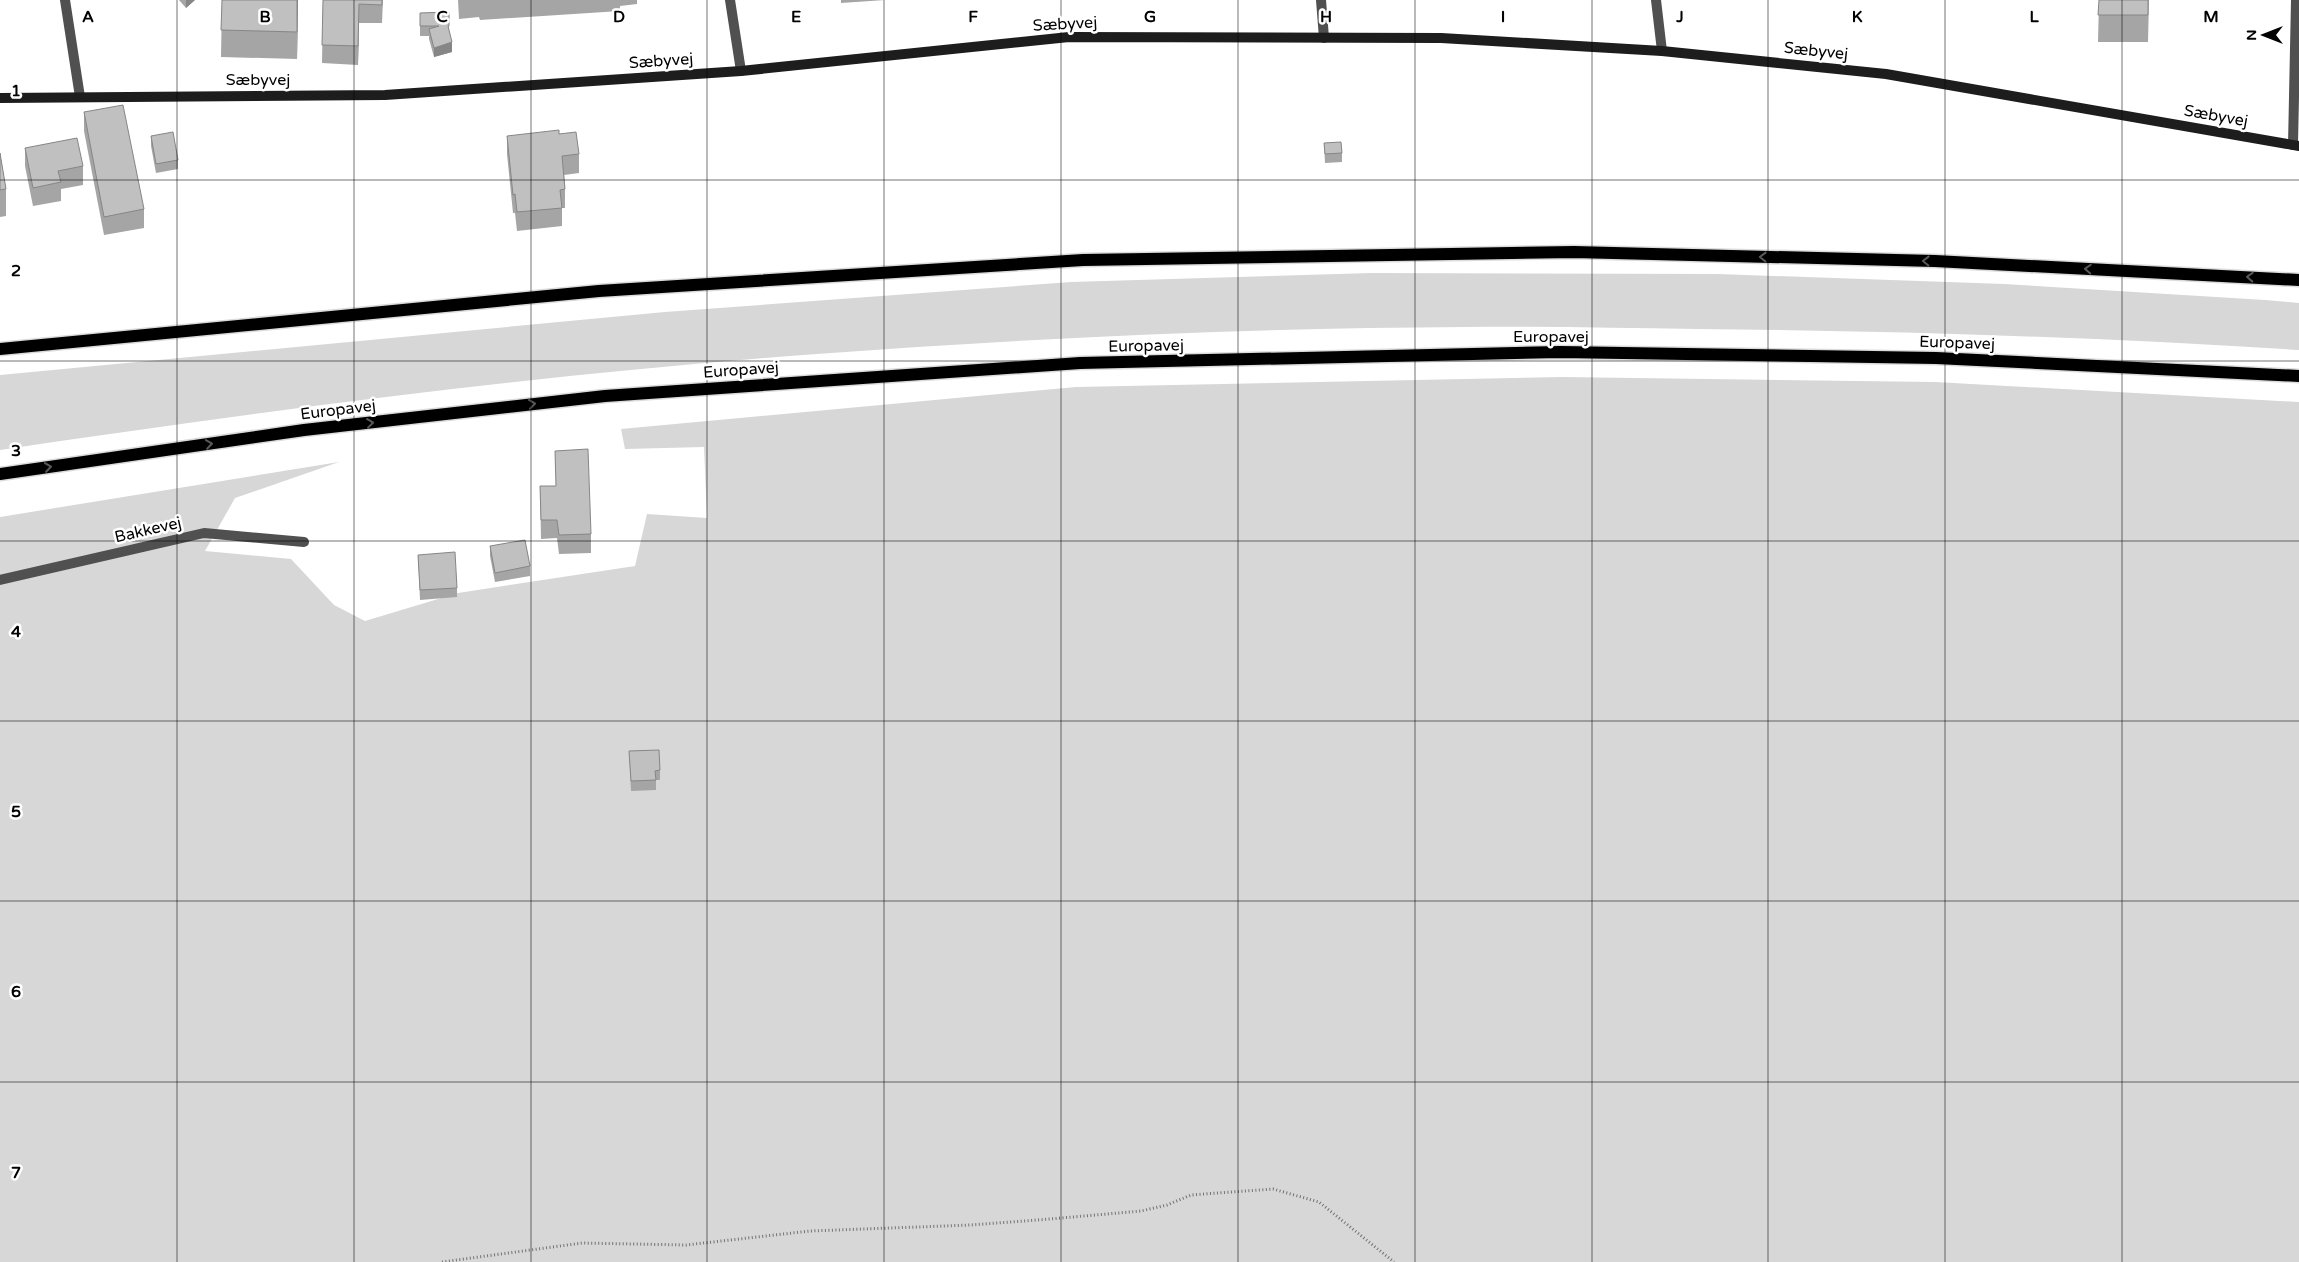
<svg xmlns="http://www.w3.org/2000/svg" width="2299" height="1262" viewBox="0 0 2299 1262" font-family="'Varela Round',sans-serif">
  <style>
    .green { fill: #d7d7d7 }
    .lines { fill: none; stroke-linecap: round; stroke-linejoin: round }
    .primary-casing { stroke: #dbdbdb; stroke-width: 15 }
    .path { stroke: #727272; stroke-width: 3; stroke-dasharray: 1 2.5; stroke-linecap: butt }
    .street { stroke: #505050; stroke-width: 10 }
    .secondary { stroke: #1d1d1d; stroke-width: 10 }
    .primary { stroke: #000; stroke-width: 12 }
    .wall { fill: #a5a5a5 }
    .shaded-wall { fill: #868686 }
    .building { fill: #c0c0c0; stroke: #868686 }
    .oneway { stroke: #595959 }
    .grid { fill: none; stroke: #000; stroke-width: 1; stroke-opacity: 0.55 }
    .labels { text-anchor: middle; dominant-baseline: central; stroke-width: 5; stroke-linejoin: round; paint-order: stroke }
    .street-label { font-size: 16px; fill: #000; stroke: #fff }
    .grid-label { font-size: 16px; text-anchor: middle; font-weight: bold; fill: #000; stroke: #fff; stroke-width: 5; stroke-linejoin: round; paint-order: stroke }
  </style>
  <rect width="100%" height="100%" fill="#fff"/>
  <g class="green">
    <path d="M 1372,273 L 1718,274 L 2004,284 L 2265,300 L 2299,303 L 2299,350 C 2099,337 1898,331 1697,329 C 1620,328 1542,326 1465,327 C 1249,328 1032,338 817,354 C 544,374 271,410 0,450 L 0,375 L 665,312 L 1071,282 Z"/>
    <path d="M 1562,377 L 1935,382 L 2299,402 L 2299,1262 L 0,1262 L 0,517 L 339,462 L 235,498 L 205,551 L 291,559 L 334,605 L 365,621 L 458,593 L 635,566 L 647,514 L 707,518 L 704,447 L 625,449 L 621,429 L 1076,387 Z"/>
  </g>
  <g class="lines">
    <defs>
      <g id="primary">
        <path d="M 0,349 L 599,291 L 1083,260 L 1574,252 L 1935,261 L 2299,280"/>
        <path d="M 0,474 L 304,430 L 605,396 L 1080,363 L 1560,352 L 1936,358 L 2299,376"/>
      </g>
    </defs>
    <use href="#primary" class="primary-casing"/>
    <path class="path" d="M 442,1262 L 582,1243 L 686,1245 L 810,1231 L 971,1225 L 1050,1219 L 1141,1211 L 1167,1205 L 1191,1195 L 1273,1189 L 1319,1202 L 1394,1262"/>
    <g class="street">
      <path d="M 65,0 L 80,97"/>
      <path d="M 730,0 L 741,71"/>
      <path d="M 1321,0 L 1324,38"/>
      <path d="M 1656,0 L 1662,51"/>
      <path d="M 2293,145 L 2296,0"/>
      <path d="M 0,580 L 204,533 L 304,542"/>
    </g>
    <path class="secondary" d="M 0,98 L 385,95 L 741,71 L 1069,37 L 1441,38 L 1662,51 L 1886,74 L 2299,146"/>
    <use href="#primary" class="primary"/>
  </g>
  <g class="wall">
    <path d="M 179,0 L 195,0 L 186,8 Z"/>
    <path d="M 222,0 L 298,0 L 297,59 L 221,57 Z"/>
    <path d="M 323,0 L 383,0 L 382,23 L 359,23 L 358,65 L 322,63 Z"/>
    <path d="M 458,0 L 637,0 L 637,4 L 620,6 L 620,11 L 480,20 L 479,17 L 459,19 Z"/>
    <path d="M 841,0 L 885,0 L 841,3 Z"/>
    <path d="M 2099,0 L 2149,0 L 2148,42 L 2098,42 Z"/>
    <path d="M 449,12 L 449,32 L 452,52 L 434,57 L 429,39 L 429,36 L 420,36 L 420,13 Z"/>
    <path d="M 84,112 L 144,209 L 144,228 L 104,235 L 84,131 Z"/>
    <path d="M 559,134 L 579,154 L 579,173 L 564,175 L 565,189 L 565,208 L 562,208 L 562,226 L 517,231 L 515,213 L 513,213 L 507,154 L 507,136 Z"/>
    <path d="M 151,136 L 178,160 L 178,169 L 156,173 L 151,146 Z"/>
    <path d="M 1324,143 L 1342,153 L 1342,162 L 1325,163 Z"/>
    <path d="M 25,148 L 83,166 L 83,185 L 61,189 L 61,201 L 33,206 L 25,166 Z"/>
    <path d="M 0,153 L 6,189 L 6,216 L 0,217 Z"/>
    <path d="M 555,451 L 591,534 L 591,553 L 559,554 L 557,538 L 541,539 L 540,486 L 556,486 Z"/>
    <path d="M 490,546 L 530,566 L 530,576 L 495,582 L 490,556 Z"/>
    <path d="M 418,555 L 457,588 L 457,597 L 420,600 Z"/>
    <path d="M 629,751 L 660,770 L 660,780 L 656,780 L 656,790 L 631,791 Z"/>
  </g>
  <g class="shaded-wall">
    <path d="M 186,0 L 195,0 L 186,8 Z"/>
    <path d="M 297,0 L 298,0 L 297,59 Z"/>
    <path d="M 359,4 L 359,23 L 358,65 L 358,46 Z"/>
    <path d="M 452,42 L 452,52 L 434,57 L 434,48 Z"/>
  </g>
  <g class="building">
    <path d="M 222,0 L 297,0 L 297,32 L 221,30 Z"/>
    <path d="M 323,0 L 382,0 L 382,5 L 359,4 L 358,46 L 322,45 Z"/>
    <path d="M 2099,0 L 2148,0 L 2148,15 L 2098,15 Z"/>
    <path d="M 449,12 L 449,26 L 448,26 L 452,42 L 434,48 L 429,29 L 439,26 L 420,26 L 420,13 Z"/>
    <path d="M 123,105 L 144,209 L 104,217 L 84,112 Z"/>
    <path d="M 559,130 L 559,134 L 576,132 L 579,154 L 562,156 L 565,189 L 560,190 L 562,208 L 517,212 L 515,194 L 513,195 L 507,136 Z"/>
    <path d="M 173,132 L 178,160 L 156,164 L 151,136 Z"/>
    <path d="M 77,138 L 83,166 L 58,171 L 61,182 L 33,188 L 25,148 Z"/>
    <path d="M 1341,142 L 1342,153 L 1325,154 L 1324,143 Z"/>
    <path d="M 0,153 L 6,189 L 0,190 Z"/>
    <path d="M 588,449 L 591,534 L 559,535 L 557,520 L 541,520 L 540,486 L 556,486 L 555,451 Z"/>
    <path d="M 525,540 L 530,566 L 495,573 L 490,546 Z"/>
    <path d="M 455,552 L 457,588 L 420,590 L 418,555 Z"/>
    <path d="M 659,750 L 660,770 L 655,771 L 656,780 L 631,781 L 629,751 Z"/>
  </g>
  <defs><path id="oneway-chevron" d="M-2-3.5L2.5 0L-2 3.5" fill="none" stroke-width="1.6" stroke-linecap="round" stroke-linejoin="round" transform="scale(1.25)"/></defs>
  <g class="oneway">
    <use href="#oneway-chevron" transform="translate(1763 257) rotate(-179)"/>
    <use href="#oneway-chevron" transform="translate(1926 261) rotate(-179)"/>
    <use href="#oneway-chevron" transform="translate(2088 269) rotate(-177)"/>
    <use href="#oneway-chevron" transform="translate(2250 277) rotate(-177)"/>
    <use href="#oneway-chevron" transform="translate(532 404) rotate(-7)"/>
    <use href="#oneway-chevron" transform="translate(370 423) rotate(-7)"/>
    <use href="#oneway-chevron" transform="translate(209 444) rotate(-8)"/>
    <use href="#oneway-chevron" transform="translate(48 467) rotate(-8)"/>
  </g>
  <path class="grid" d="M 177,0 L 177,1262M 354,0 L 354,1262M 531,0 L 531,1262M 707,0 L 707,1262M 884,0 L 884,1262M 1061,0 L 1061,1262M 1238,0 L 1238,1262M 1415,0 L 1415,1262M 1592,0 L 1592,1262M 1768,0 L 1768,1262M 1945,0 L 1945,1262M 2122,0 L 2122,1262M 0,180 L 2299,180M 0,361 L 2299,361M 0,541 L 2299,541M 0,721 L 2299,721M 0,901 L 2299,901M 0,1082 L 2299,1082"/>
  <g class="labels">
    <g class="street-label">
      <text transform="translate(1065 24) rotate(-3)">Sæbyvej</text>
      <text transform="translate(1816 51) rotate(6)">Sæbyvej</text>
      <text transform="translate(661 61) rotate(-4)">Sæbyvej</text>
      <text x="258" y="80">Sæbyvej</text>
      <text transform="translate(2216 116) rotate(10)">Sæbyvej</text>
      <text x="1551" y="337">Europavej</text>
      <text transform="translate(1957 343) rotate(2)">Europavej</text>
      <text transform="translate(1146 346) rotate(-1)">Europavej</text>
      <text transform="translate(741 370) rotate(-4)">Europavej</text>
      <text transform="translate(338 410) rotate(-7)">Europavej</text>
      <text transform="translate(148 530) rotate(-13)">Bakkevej</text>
    </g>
  </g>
  <g class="grid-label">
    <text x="88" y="22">A</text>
    <text x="265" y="22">B</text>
    <text x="442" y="22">C</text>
    <text x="619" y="22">D</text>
    <text x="796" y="22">E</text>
    <text x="973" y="22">F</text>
    <text x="1150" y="22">G</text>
    <text x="1326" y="22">H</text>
    <text x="1503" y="22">I</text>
    <text x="1680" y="22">J</text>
    <text x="1857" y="22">K</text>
    <text x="2034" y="22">L</text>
    <text x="2211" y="22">M</text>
    <text x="16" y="96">1</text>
    <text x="16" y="276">2</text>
    <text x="16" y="456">3</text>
    <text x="16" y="637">4</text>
    <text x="16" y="817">5</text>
    <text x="16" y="997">6</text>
    <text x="16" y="1178">7</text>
  </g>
  <g transform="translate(2264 35) rotate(270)" stroke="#ffffff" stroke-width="4" paint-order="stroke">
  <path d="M0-4L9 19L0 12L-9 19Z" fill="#000000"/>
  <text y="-8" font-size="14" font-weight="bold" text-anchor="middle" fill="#000000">N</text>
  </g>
</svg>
